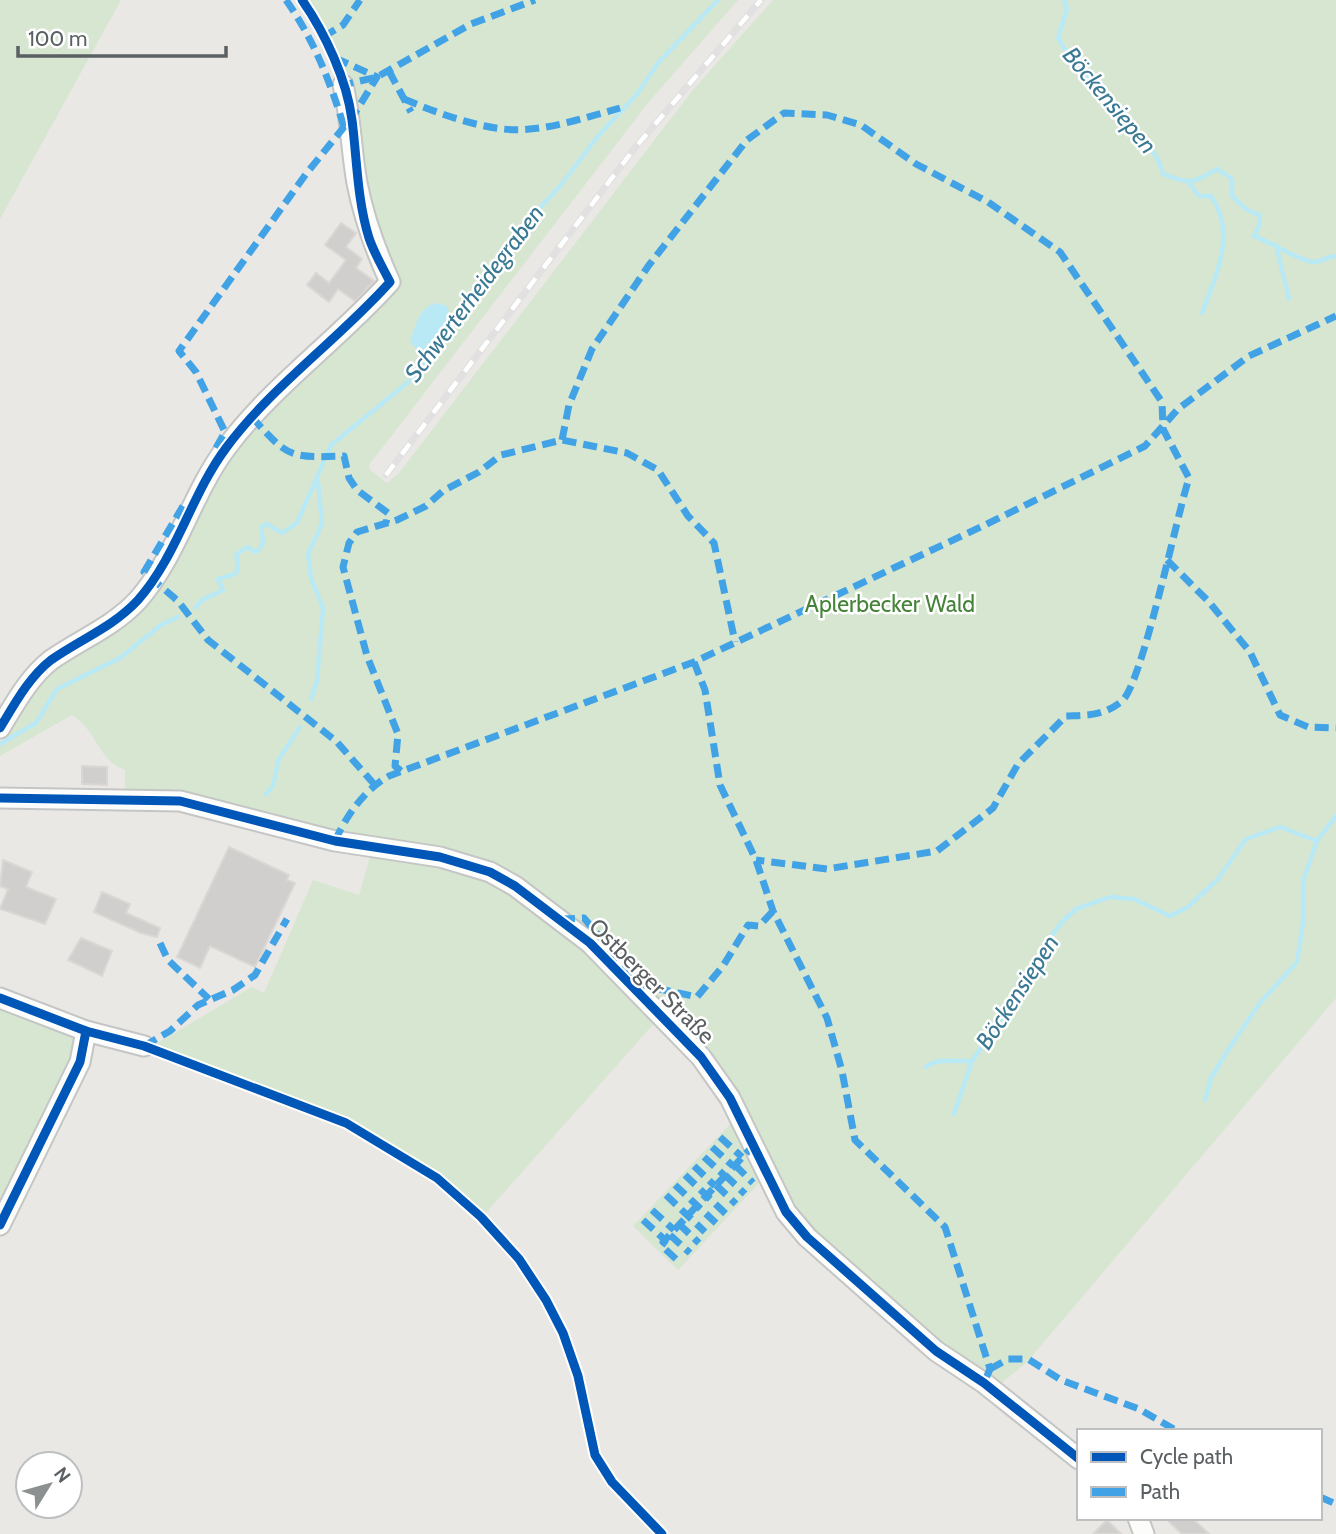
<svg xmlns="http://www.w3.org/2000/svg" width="1336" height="1534" viewBox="0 0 1336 1534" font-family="Cabin,sans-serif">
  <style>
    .green { fill: #d7e6d0 }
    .water { fill: #b9e9f5 }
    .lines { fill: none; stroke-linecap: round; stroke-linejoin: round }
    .stream { stroke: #b9e9f5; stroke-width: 4.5 }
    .building { fill: #d1cfce; stroke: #dad7d4; stroke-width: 2 }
    .minor-casing { stroke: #c4c5c5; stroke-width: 23 }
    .minor { stroke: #fcfcfb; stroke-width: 19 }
    .rail-casing { stroke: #e2e1e2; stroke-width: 7 }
    .rail { stroke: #fff; stroke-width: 4.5; stroke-dasharray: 13; stroke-linecap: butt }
    .quiet { stroke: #42a2e6; stroke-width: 7; stroke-dasharray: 14 7; stroke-linecap: butt }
    .cycleway-casing { stroke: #fff; stroke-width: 13 }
    .cycleway { stroke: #0057b8; stroke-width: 9 }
    .labels { text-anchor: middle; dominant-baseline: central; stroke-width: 5; stroke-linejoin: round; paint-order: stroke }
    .park-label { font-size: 23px; fill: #458438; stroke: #fff }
    .street-label { font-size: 23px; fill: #5b6063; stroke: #fff }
    .water-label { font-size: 24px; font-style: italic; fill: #3a7993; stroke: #fff }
  </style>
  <rect width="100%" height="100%" fill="#eae8e5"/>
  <g class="green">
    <path d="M 0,0 L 121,0 L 0,219 Z"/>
    <path d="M 308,0 L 738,0 L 648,103 L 369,465 L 370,470 L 387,483 L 399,473 L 692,91 L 773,0 L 1336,0 L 1336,998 L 1027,1362 L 999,1385 L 962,1367 L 809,1235 L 718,1076 L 516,883 L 125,790 L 125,770 C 99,762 96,729 72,715 L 0,756 L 0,743 L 42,680 L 52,673 L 50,669 L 114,626 L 230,449 L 388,287 L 371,239 L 349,87 Z"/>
    <path d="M 372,850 L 462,865 L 559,920 L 657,1020 L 485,1214 C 380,1124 278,1093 151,1047 L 252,987 L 264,993 L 313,880 L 359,895 Z"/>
    <path d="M 0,999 L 68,1030 L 77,1041 L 75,1062 L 0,1208 Z"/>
    <path d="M 735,1119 L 759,1183 L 678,1270 L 633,1226 Z"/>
  </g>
  <path class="water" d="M 435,303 L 448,306 L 449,317 L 422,355 L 410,342 C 416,325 417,310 435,303 Z"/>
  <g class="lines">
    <g class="stream">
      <path d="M 1064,0 L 1067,9 L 1058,38 C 1068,54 1081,82 1102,83 L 1107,103 L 1121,107 C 1133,130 1158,150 1163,174 C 1190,185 1193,183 1217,169 L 1232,179 L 1232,196 L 1247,210 L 1260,215 L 1259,226 L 1254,236 C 1269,241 1303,263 1315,262 C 1322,261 1329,256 1336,256"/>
      <path d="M 1189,183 L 1199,196 L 1211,196 C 1237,233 1216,276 1202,313"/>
      <path d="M 1276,245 L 1289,299"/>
      <path d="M 195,608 L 202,600 L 223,590 L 218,579 L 235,574 L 238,568 L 236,555 L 247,547 L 256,552 C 268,543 260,537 262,526 L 267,524 L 282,533 L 297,523 L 331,445 L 412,379 L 468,298 L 528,221 L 561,185 L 598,136 L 637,94 L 658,63 L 718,0"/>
      <path d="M 311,699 L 317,681 L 323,608 L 311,578 L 308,554 L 322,524 L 318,481"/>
      <path d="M 0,744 L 36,723 L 57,689 L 120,658 L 161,625 L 178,617"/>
      <path d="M 266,794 L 273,786 L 279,759 L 300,727"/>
      <path d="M 926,1067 C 939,1057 957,1062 972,1061"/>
      <path d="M 1205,1100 L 1211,1078 L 1226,1053 L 1259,1004 L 1297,962 L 1303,923 L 1303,881 L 1317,841"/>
      <path d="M 954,1114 L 972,1061 L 1010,1007 L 1052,935 L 1063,921 L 1076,909 L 1110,897 L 1134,899 L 1170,916 L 1188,907 L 1218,879 L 1246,839 L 1280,827 L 1317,841 L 1336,816"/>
    </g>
  </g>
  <g class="building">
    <path d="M 341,223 L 356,233 L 346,247 L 362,259 L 356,268 L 374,281 L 355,301 L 338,289 L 329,302 L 307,285 L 316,273 L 329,283 L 346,260 L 325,245 Z"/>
    <path d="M 82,766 L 107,767 L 107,785 L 82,784 Z"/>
    <path d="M 229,847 L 289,875 L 287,880 L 295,883 L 255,967 L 210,946 L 200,968 L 177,957 Z"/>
    <path d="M 3,860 L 32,872 L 26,887 L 56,899 L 45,924 L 0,909 L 8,889 L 0,886 Z"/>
    <path d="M 102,892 L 130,904 L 126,913 L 160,928 L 157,937 L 141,933 L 94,912 Z"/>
    <path d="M 81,938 L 112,951 L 102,976 L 68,960 Z"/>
    <path d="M 1165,1518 L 1192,1518 L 1209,1534 L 1182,1534 Z"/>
    <path d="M 1107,1520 L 1121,1534 L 1093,1534 Z"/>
  </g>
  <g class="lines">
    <defs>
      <g id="minor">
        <path d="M 0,728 C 14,705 29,677 51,660 C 81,639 113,627 138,600 C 177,556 191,495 226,448 C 272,386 338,340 390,282 C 375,249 364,219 357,183 C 351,150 351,118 343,85"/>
        <path d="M 0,798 L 180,801 L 335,841 L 440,857 L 490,872 L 515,886 L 590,943 L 701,1057 L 730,1098 L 786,1212 L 807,1237 L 936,1351 L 984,1383 L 1079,1459"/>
        <path d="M 0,998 L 86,1031 L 144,1046"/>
        <path d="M 0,1225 L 80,1062 L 86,1031"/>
        <path d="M 1138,1518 L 1144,1534"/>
      </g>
    </defs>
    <use href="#minor" class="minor-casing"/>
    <use href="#minor" class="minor"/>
    <defs>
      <path id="rail" d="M 386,475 L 634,149 L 761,0"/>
    </defs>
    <use href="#rail" class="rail-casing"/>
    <use href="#rail" class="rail"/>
    <g class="quiet">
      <path d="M 286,0 C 314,40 330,81 344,127"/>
      <path d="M 323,37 L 343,25 L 360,0"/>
      <path d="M 335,58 L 377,77 L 352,118"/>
      <path d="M 389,71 L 411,112"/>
      <path d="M 341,82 L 343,85 L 377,77 L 471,24 L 535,0"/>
      <path d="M 404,99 C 435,112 469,125 503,129 C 542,133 583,118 620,108"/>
      <path d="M 252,417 C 288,458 290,458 344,456 L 349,478 L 357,490 L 388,513 L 386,523"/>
      <path d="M 562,440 L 569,405 L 592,349 L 649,265 L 747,140 L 784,113 L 827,115 L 861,125 L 916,164 L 988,202 L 1060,252 L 1162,402 L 1163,429 L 1189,478 C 1177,515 1142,684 1122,701 C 1104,716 1088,715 1066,716 L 1018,764 L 993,808 L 937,851 L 827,869 L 756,860"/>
      <path d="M 216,448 L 225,432 L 196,372 L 179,351 L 306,174 L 344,127 L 352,123"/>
      <path d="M 183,506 L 144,572 L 178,601 L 208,640 L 336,741 L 374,784"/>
      <path d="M 1167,560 L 1209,602 L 1250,652 L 1280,715 L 1308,727 L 1336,728"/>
      <path d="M 694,662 L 705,690 L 720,785 L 756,860 L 773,911 L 827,1018 L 842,1071 L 855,1140 L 945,1227 L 990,1369 L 984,1383"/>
      <path d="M 401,771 L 395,766 L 398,734 L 367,656 L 343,567 L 349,543 L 357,532 L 397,520 L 426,506 L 443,491 L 479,472 L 501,455 L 562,440 L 627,453 L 658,470 L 688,516 L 714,543 L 735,642"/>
      <path d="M 335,841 C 346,816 365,789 389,776 L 694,662 L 985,525 L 1145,446 L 1178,409 L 1249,356 L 1336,316"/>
      <path d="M 561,919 L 584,918 L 626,968 L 646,986 L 697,997 L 723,966 L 748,925 L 759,926 L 773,911"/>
      <path d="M 160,943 L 168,960 L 209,999"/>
      <path d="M 144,1046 L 170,1031 L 198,1005 L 233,990 L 255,975 L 287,919"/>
      <path d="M 720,1137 L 742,1157"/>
      <path d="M 712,1147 L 733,1166"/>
      <path d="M 704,1157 L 725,1176"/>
      <path d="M 735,1165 L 753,1183"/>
      <path d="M 694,1166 L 715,1186"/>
      <path d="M 685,1175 L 727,1215"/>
      <path d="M 725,1175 L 745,1194"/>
      <path d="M 675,1185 L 717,1224"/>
      <path d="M 716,1185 L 736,1204"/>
      <path d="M 666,1195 L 705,1232"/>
      <path d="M 652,1210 L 674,1230"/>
      <path d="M 643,1220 L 665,1240"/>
      <path d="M 679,1224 L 699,1243"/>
      <path d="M 670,1235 L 690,1253"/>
      <path d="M 676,1259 L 664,1248 L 667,1245 L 663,1242 L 752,1147"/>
      <path d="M 990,1369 L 1008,1359 L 1028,1359 L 1061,1380 L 1139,1409 L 1177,1431"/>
      <path d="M 1320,1497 L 1336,1504"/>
    </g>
    <defs>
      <g id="cycleway">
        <path d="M 0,728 C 14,705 29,677 51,660 C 81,639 113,627 138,600 C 177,556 191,495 226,448 C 272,386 338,340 390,282 C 383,268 374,253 369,238 C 357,199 357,159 352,120 C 347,80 325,33 302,0"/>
        <path d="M 0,798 L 180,801 L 335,841 L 440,857 L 490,872 L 515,886 L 590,943 L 701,1057 L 730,1098 L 786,1212 L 807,1237 L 936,1351 L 984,1383 L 1079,1459"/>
        <path d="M 0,998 L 86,1031 L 144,1046 L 346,1123 L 437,1178 L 481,1217 L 519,1259 L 546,1300 L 563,1333 L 578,1376 L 595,1455 L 612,1482 L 662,1534"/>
        <path d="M 0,1225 L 80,1062 L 86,1031"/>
      </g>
    </defs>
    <use href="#cycleway" class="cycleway-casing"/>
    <use href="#cycleway" class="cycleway"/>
  </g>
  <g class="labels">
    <g class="park-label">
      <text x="890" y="604">Aplerbecker Wald</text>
    </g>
    <g class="street-label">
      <text transform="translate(652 981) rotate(45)">Ostberger Straße</text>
    </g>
    <g class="water-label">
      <text transform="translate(1110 100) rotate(50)">Böckensiepen</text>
      <text transform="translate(474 293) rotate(-53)">Schwerterheidegraben</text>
      <text transform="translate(1017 992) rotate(-57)">Böckensiepen</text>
    </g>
  </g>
  <rect x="1077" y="1429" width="245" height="91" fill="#ffffff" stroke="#bdbfc1" stroke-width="2"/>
  <rect x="1091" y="1452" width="35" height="10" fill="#0057b8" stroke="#bdbfc1" stroke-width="2"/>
  <text x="1140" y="1464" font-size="21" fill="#5b6063">Cycle path</text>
  <rect x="1091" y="1487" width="35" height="10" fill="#42a2e6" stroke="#bdbfc1" stroke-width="2"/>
  <text x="1140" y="1499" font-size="21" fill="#5b6063">Path</text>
  <g transform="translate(49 1485) rotate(53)"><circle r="33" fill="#ffffff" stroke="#bdbfc1" stroke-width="2"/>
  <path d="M0-5L12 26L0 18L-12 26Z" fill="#8d9090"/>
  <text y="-10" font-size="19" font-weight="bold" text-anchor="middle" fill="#5b6063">N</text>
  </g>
  <path d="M18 46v10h208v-10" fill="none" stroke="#5b6063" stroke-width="3.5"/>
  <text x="28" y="46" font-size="21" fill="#5b6063" stroke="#ffffff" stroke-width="5" paint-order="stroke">100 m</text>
</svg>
